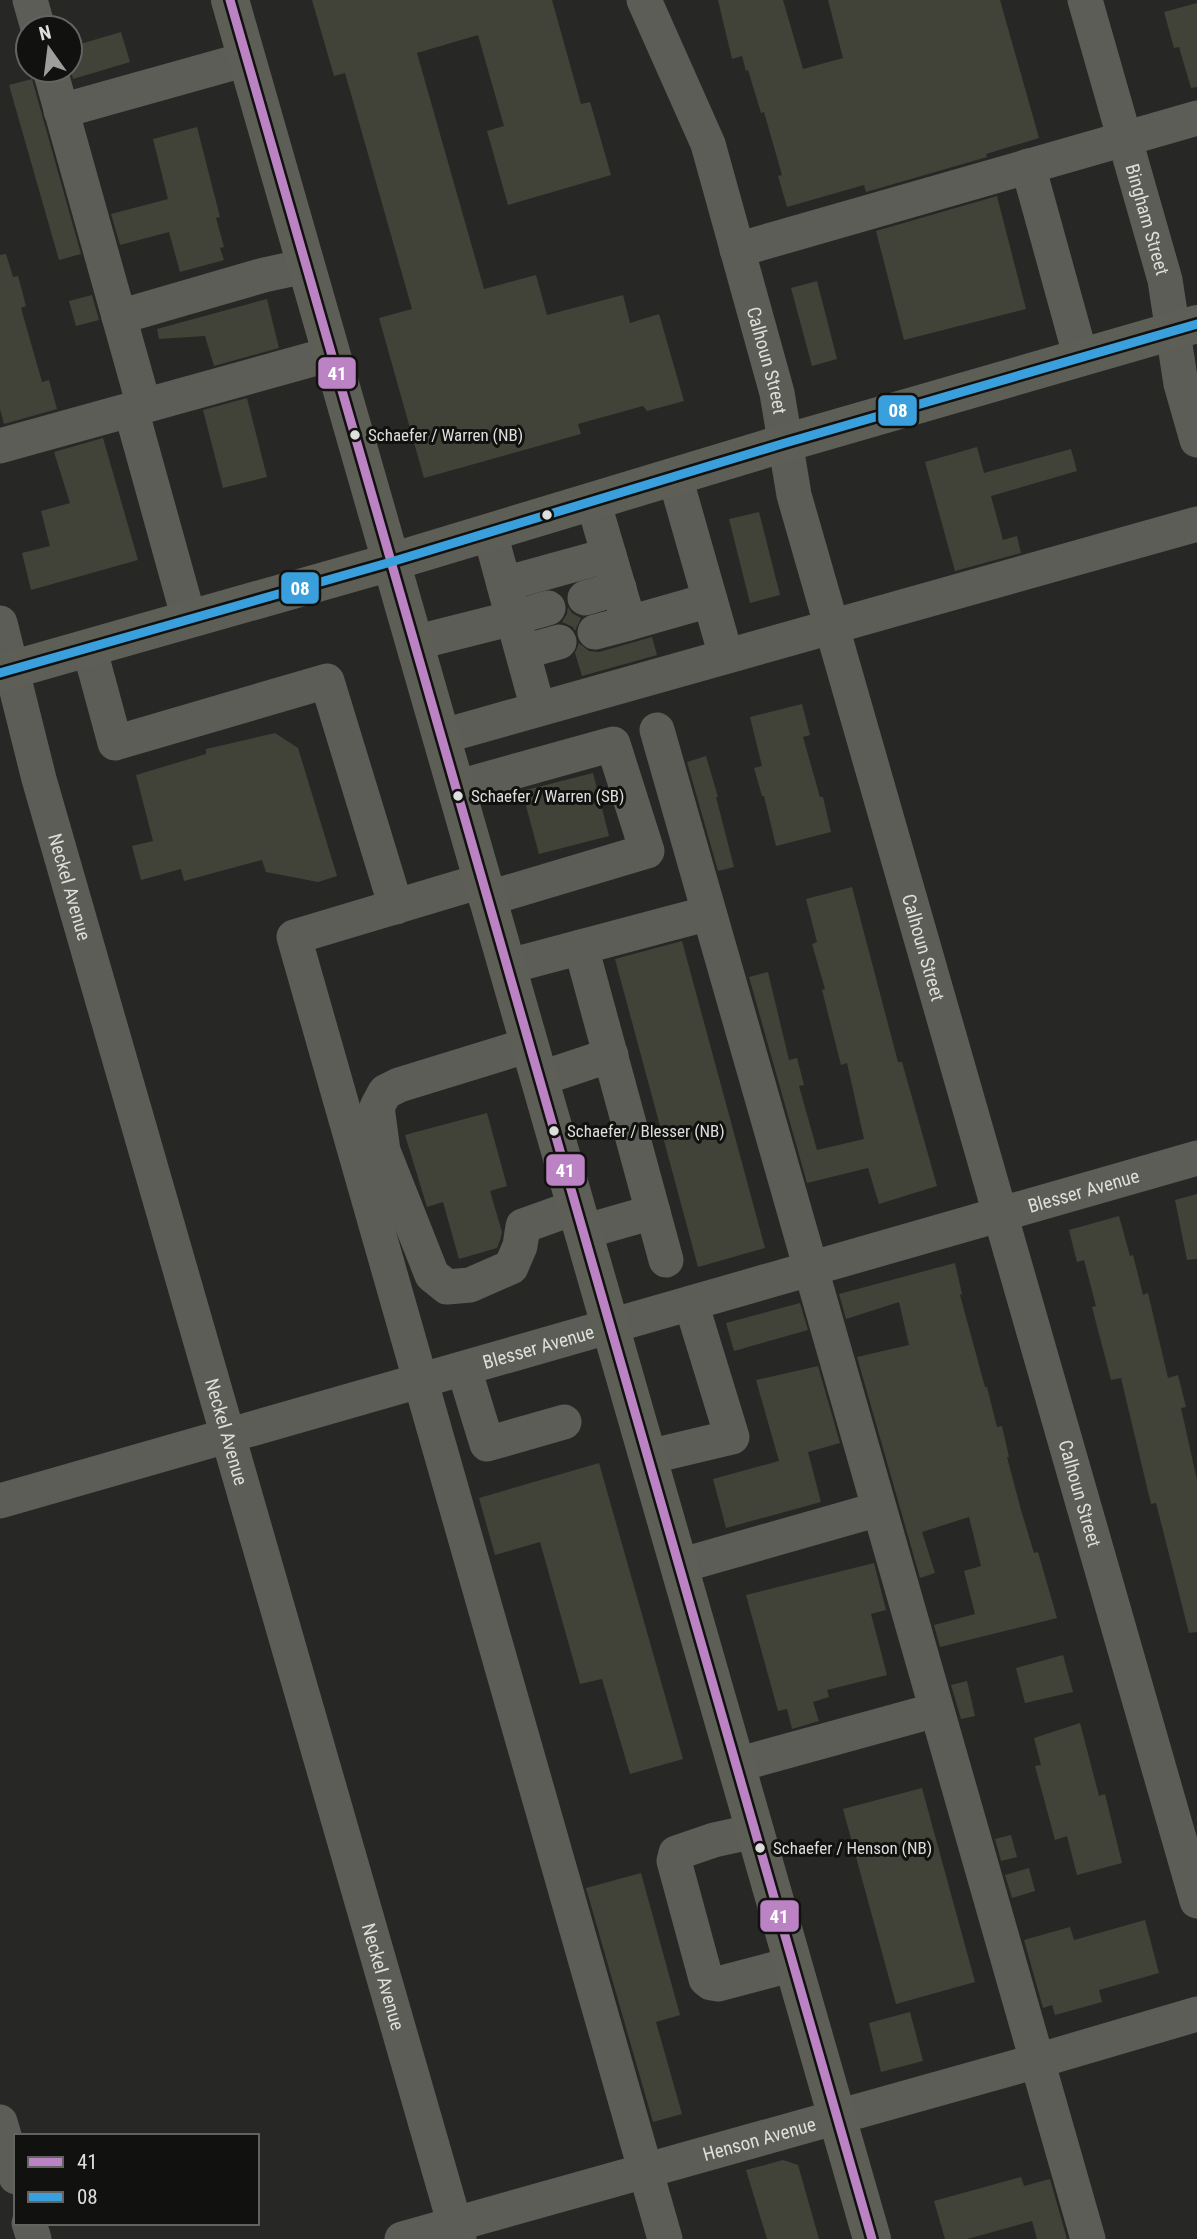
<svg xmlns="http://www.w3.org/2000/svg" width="1197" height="2239" viewBox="0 0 1197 2239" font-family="'Roboto Condensed',sans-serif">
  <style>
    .building { fill: #414238 }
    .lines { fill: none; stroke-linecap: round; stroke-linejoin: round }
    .minor { stroke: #5c5d57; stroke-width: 35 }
    .major { stroke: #5d5e55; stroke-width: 38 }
    .bus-1-casing { stroke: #11110f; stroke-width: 14 }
    .bus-2-casing { stroke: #11110f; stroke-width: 14 }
    .bus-1 { stroke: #bb82c4; stroke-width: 9 }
    .bus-2 { stroke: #3aa0dd; stroke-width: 9 }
    .bus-dot { fill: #dedfdc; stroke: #11110f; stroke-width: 2.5 }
    .labels { text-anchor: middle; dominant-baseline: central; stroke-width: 6; stroke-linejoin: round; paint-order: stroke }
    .bus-label { font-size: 17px; fill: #dedfdc; stroke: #11110f; text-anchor: start }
    .street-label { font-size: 19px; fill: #dedfdc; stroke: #11110f }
    .line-badge { stroke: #11110f; stroke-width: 2.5 }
    .badge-label { font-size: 19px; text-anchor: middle; font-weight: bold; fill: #fff }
  </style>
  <rect width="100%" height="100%" fill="#272825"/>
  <g class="building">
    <path d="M 312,0 L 552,0 L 581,104 L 590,102 L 611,175 L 508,205 L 487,131 L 504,126 L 478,35 L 417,53 L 484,289 L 536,275 L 547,315 L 623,295 L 630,323 L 659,314 L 684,401 L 647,411 L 643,406 L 578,424 L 581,434 L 424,478 L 379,318 L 412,309 L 345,73 L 334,76 Z"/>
    <path d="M 718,0 L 783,0 L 803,69 L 843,58 L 828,0 L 1000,0 L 1039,138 L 986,154 L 987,157 L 866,192 L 864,185 L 787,207 L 778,176 L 782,175 L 764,112 L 761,113 L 748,70 L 746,71 L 742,56 L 732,59 Z"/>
    <path d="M 1197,3 L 1197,87 L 1191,88 L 1179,47 L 1174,48 L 1164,12 Z"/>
    <path d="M 121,32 L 130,62 L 73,79 L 70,67 L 70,47 Z"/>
    <path d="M 32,79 L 81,254 L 59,260 L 9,85 Z"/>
    <path d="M 197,127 L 220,217 L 216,218 L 224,247 L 220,248 L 224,260 L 180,272 L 169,232 L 120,245 L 111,214 L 168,199 L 153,139 Z"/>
    <path d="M 997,196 L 1026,309 L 904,340 L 876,231 Z"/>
    <path d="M 6,254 L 13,277 L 18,276 L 26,306 L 21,308 L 42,382 L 49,380 L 57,409 L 4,424 L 0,409 L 0,255 Z"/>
    <path d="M 817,281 L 837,359 L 812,366 L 791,288 Z"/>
    <path d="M 92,295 L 99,320 L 76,326 L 69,301 Z"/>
    <path d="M 267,299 L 279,348 L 214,366 L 205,336 L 159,339 L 157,329 Z"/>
    <path d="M 247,398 L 267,477 L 223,488 L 203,410 Z"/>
    <path d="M 103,438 L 138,560 L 31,590 L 22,553 L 50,546 L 41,511 L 70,503 L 54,452 Z"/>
    <path d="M 977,447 L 984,473 L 1071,449 L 1077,471 L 991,496 L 1003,540 L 1017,536 L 1021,553 L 955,571 L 925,462 Z"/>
    <path d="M 759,512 L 780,595 L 750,603 L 729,519 Z"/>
    <path d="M 568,607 L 572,613 L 581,618 L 575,631 L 573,627 L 562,622 L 567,614 Z"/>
    <path d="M 652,637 L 657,655 L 582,676 L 575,653 L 579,643 L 589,651 L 599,652 Z"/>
    <path d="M 802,704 L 810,735 L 803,737 L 820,797 L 823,797 L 831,832 L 776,846 L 764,796 L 762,796 L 754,768 L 762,766 L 750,717 Z"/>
    <path d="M 275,733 L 298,748 L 337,876 L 318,882 L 266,872 L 262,860 L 184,881 L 181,869 L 141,880 L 132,846 L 153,841 L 136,775 L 206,754 L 206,749 Z"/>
    <path d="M 706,756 L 718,797 L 716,797 L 734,867 L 718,871 L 687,762 Z"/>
    <path d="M 593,773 L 609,836 L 539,854 L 522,791 Z"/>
    <path d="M 852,887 L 898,1062 L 902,1062 L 937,1186 L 879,1204 L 868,1168 L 807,1183 L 749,977 L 768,972 L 789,1060 L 797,1058 L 804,1085 L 799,1086 L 817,1150 L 864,1139 L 847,1063 L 841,1065 L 822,990 L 825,989 L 812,944 L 817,942 L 806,899 Z"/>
    <path d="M 682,941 L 765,1248 L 698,1267 L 615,959 Z"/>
    <path d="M 487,1113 L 507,1186 L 490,1191 L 502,1232 L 500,1240 L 497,1248 L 459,1259 L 443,1202 L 427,1207 L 405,1135 Z"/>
    <path d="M 1197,1194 L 1197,1259 L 1187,1260 L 1175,1200 Z"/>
    <path d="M 1119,1216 L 1130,1256 L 1133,1255 L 1143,1295 L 1148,1293 L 1168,1378 L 1178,1375 L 1186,1407 L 1181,1408 L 1197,1480 L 1197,1632 L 1189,1633 L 1156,1503 L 1151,1504 L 1121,1378 L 1111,1380 L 1092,1307 L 1096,1306 L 1084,1260 L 1077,1262 L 1069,1230 Z"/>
    <path d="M 955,1263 L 962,1294 L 960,1295 L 985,1387 L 987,1387 L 997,1427 L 1002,1426 L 1009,1457 L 1007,1457 L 1021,1510 L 1034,1553 L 1038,1552 L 1057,1618 L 940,1647 L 934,1625 L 975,1614 L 964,1571 L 981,1566 L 969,1517 L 922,1532 L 935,1573 L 920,1578 L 857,1357 L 909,1345 L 899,1302 L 846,1319 L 839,1294 Z"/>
    <path d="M 800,1303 L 808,1330 L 734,1351 L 726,1323 Z"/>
    <path d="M 818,1366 L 840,1443 L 808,1452 L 821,1502 L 726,1528 L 713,1479 L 779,1461 L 756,1380 Z"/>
    <path d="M 599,1463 L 683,1759 L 630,1774 L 602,1679 L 580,1684 L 540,1542 L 495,1555 L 479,1498 Z"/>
    <path d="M 874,1563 L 886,1610 L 871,1614 L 887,1675 L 827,1690 L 829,1697 L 813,1702 L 819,1721 L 792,1729 L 787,1709 L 778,1711 L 746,1595 Z"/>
    <path d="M 1063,1655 L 1073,1692 L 1025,1703 L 1016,1668 Z"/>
    <path d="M 967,1681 L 975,1716 L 961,1719 L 951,1685 Z"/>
    <path d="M 1080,1723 L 1099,1796 L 1105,1794 L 1122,1863 L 1077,1875 L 1067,1836 L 1055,1840 L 1035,1766 L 1041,1765 L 1034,1738 Z"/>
    <path d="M 922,1788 L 975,1982 L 896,2004 L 843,1809 Z"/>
    <path d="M 1011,1835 L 1017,1857 L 1001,1861 L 995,1839 Z"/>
    <path d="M 1029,1868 L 1035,1891 L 1012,1898 L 1005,1875 Z"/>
    <path d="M 641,1873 L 680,2015 L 656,2022 L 682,2114 L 653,2122 L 586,1888 Z"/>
    <path d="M 1145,1920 L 1159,1973 L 1099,1990 L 1102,2002 L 1055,2015 L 1052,2005 L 1043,2008 L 1024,1940 L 1070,1927 L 1074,1940 Z"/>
    <path d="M 910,2012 L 923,2061 L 881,2072 L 869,2023 Z"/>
    <path d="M 783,2160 L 798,2165 L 819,2239 L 767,2239 L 746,2170 Z"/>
    <path d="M 1021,2177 L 1024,2186 L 1050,2179 L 1067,2239 L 1037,2239 L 1032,2221 L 967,2239 L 945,2239 L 934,2201 Z"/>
  </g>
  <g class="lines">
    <g class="minor">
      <path d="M 30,0 L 38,28"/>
      <path id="s1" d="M 644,0 L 708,144 L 777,393 L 794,495 L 1197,1901"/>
      <path id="s2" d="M 1085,0 L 1165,280 L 1181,384 L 1197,440"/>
      <path d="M 50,70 L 144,406"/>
      <path d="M 61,111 L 247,59"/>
      <path d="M 1028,166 L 1081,358"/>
      <path d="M 737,250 L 1197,118"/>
      <path d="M 119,317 L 264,275 L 306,266"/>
      <path d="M 131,410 L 189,619"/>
      <path d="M 0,446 L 331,354"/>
      <path d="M 675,477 L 726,656"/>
      <path d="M 593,501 L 629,623 L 595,632"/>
      <path d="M 504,584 L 609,555"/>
      <path d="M 585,598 L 619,588"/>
      <path id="s3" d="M 0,623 L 39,779 L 459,2239"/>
      <path d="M 629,623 L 710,600"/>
      <path d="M 414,643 L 513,618 L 490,533"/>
      <path d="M 89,647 L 115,743 L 327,681 L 396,907"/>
      <path d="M 523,652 L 559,642"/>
      <path d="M 538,709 L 513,618 L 548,608"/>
      <path d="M 657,730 L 1088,2239"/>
      <path d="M 440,737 L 1197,524"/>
      <path d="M 455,788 L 613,744 L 647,851 L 486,899"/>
      <path d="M 481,881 L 294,937 L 665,2239"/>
      <path d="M 581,947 L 666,1260"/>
      <path d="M 506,967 L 709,913"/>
      <path d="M 529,1045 L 399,1085 L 385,1092 L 377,1107 L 383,1151 L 432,1275 L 447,1287 L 470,1285 L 511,1267 L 520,1246 L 523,1226 L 576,1207"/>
      <path d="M 539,1079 L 611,1055"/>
      <path d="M 583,1232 L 653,1212"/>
      <path d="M 464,1369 L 487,1444 L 564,1422"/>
      <path d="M 648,1457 L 732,1437 L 691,1303"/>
      <path id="s4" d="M 0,1501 L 1197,1158"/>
      <path d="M 679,1566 L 879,1509"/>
      <path d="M 736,1765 L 936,1710"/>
      <path d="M 755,1831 L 714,1840 L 676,1853 L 674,1861 L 706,1979 L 711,1983 L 718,1984 L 794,1964"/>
      <path d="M 0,2122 L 16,2177"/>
      <path d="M 29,2223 L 34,2239"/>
      <path id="s5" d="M 402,2239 L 1037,2061 L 1197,2014"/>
    </g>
    <g class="major">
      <path d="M 230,0 L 872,2239"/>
      <path d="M 0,673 L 391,562 L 785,443 L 1197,324"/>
    </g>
    <defs>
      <path id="bus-1" d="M 230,0 L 872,2239"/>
      <path id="bus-2" d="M 0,673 L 391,562 L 785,443 L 1197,324"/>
    </defs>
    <use href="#bus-1" class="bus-1-casing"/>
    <use href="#bus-2" class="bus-2-casing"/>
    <use href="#bus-1" class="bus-1"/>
    <use href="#bus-2" class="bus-2"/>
  </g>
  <g class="bus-dot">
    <circle cx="355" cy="435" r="6"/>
    <circle cx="547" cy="515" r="6"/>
    <circle cx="458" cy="796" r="6"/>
    <circle cx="554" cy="1131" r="6"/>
    <circle cx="760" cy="1848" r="6"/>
  </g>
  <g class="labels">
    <g class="bus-label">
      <text x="368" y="435">Schaefer / Warren (NB)</text>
      <text x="471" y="796">Schaefer / Warren (SB)</text>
      <text x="567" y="1131">Schaefer / Blesser (NB)</text>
      <text x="773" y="1848">Schaefer / Henson (NB)</text>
    </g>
    <g class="street-label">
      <text stroke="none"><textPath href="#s2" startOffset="228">Bingham Street</textPath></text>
      <text stroke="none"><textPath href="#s1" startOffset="382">Calhoun Street</textPath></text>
      <text stroke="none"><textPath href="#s3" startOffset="273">Neckel Avenue</textPath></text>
      <text stroke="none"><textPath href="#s1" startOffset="990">Calhoun Street</textPath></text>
      <text stroke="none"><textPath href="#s4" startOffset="1127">Blesser Avenue</textPath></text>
      <text stroke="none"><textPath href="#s4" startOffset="560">Blesser Avenue</textPath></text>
      <text stroke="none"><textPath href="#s3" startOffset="840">Neckel Avenue</textPath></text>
      <text stroke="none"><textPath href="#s1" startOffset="1558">Calhoun Street</textPath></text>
      <text stroke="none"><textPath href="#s3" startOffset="1407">Neckel Avenue</textPath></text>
      <text stroke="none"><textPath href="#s5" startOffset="371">Henson Avenue</textPath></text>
    </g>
  </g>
  <g class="line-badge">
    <rect x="317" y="356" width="40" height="34" rx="7" fill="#bb82c4"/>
    <rect x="877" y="394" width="41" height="33" rx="7" fill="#3aa0dd"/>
    <rect x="280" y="571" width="40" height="34" rx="7" fill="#3aa0dd"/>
    <rect x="545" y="1153" width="41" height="34" rx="7" fill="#bb82c4"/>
    <rect x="759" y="1899" width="41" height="34" rx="7" fill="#bb82c4"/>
  </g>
  <g class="badge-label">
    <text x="337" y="380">41</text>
    <text x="898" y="417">08</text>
    <text x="300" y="595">08</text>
    <text x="565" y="1177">41</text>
    <text x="779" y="1923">41</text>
  </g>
  <rect x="14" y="2134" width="245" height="91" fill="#11110f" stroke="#636361" stroke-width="2"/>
  <rect x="28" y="2157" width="35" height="10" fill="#bb82c4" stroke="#636361" stroke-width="2"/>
  <text x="77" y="2169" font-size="21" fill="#dedfdc">41</text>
  <rect x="28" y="2192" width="35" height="10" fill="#3aa0dd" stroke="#636361" stroke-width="2"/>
  <text x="77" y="2204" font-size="21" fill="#dedfdc">08</text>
  <g transform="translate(49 49) rotate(346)"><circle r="33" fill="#11110f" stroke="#636361" stroke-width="2"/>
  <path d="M0-5L12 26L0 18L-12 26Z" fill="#9e9f9c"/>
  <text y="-10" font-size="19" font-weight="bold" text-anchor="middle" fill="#dedfdc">N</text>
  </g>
</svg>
